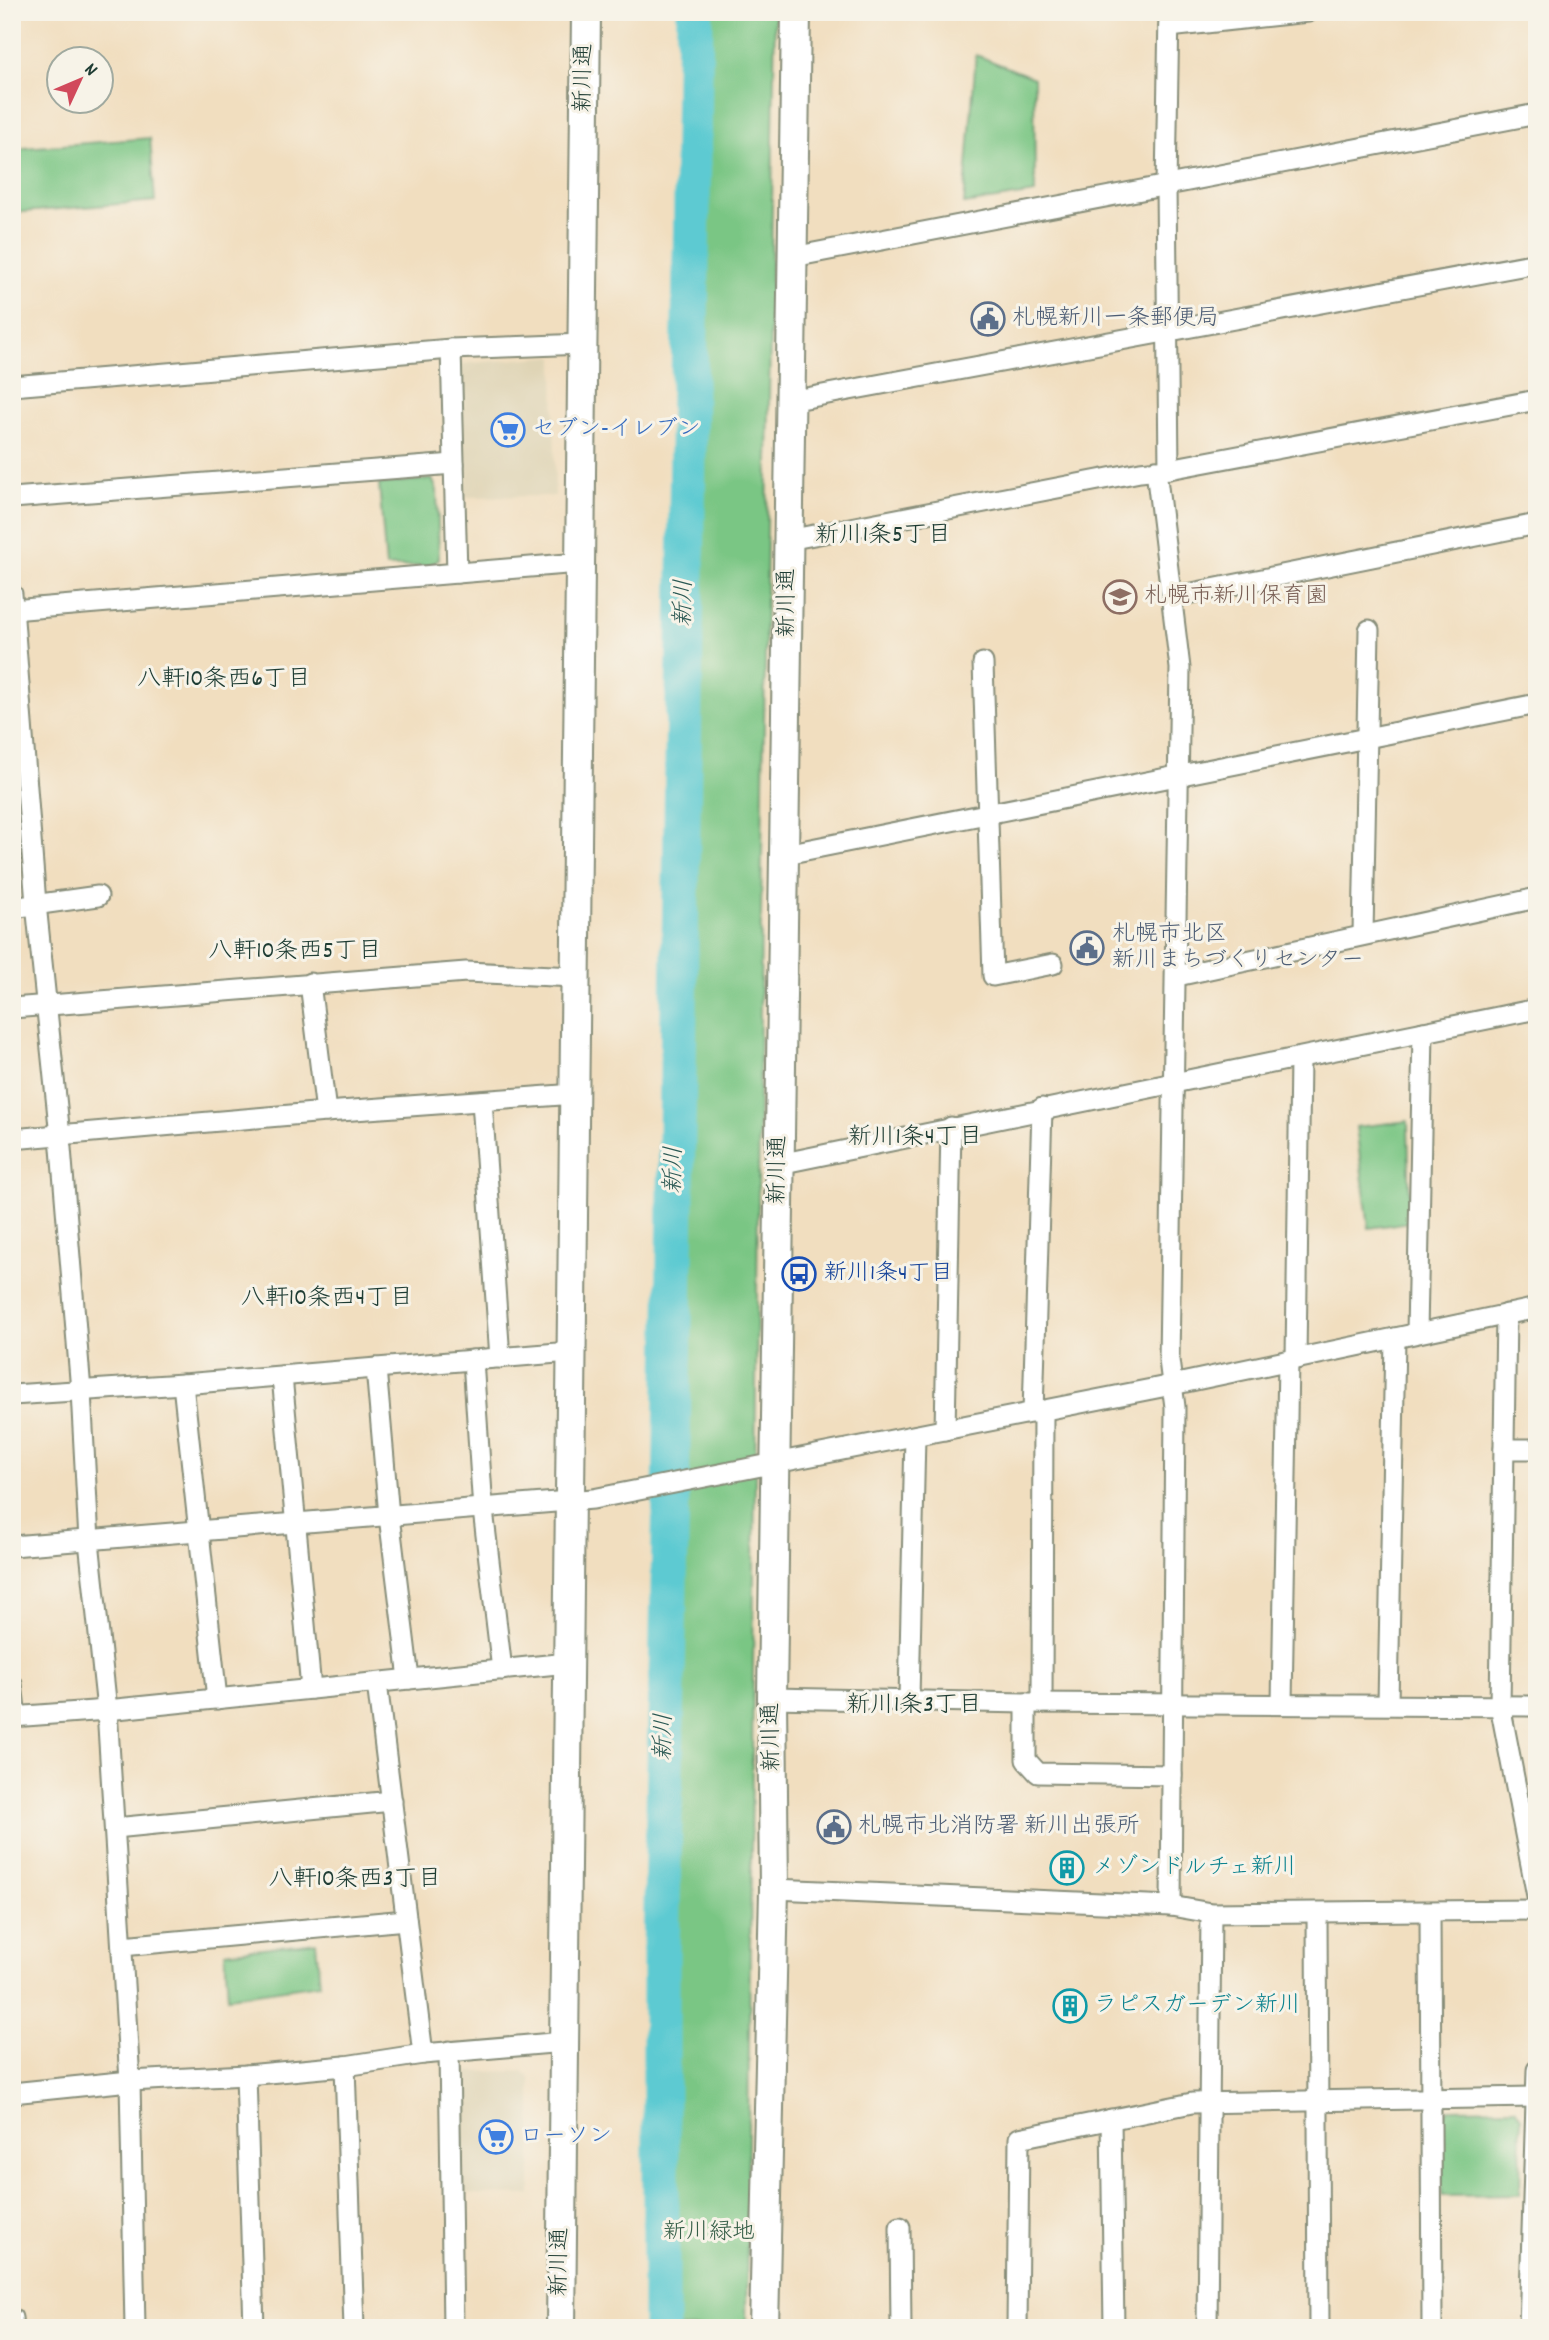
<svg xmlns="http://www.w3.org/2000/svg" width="1549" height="2340" viewBox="0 0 1549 2340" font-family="Dekko,'Klee One',sans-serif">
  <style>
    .built { fill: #dfd4b5 }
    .green { fill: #7ac684; stroke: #4c825c; stroke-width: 2 }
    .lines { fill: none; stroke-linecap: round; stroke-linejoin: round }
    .river { stroke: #5dcad2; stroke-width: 37 }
    .street-casing { stroke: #888e7a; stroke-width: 23 }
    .secondary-casing { stroke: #888e7a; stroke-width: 32 }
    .street { stroke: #fff; stroke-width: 19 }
    .secondary { stroke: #fff; stroke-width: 28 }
    .labels { text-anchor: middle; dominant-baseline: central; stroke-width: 6; stroke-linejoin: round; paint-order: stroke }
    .street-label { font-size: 23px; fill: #1f3d34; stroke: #f7f3e8 }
    .service-label { font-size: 23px; fill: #4e5e75; stroke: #f7f3e8; text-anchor: start }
    .shop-label { font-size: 23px; fill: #366cbe; stroke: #f7f3e8; text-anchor: start }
    .education-label { font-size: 23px; fill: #785e54; stroke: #f7f3e8; text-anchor: start }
    .transit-label { font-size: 23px; fill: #164399; stroke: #f7f3e8; text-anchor: start }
    .culture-label { font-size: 23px; fill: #0d838f; stroke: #f7f3e8; text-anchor: start }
    .park-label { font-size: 23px; fill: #365f48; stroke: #f7f3e8 }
    .neighbourhood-label { font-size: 24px; fill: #1f3d34; stroke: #f7f3e8 }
    .water-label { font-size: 24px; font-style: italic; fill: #2b5954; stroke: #f7f3e8 }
  </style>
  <rect width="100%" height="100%" fill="#f7f3e8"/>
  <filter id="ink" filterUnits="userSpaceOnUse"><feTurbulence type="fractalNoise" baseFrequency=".0143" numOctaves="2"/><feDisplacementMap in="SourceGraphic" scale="14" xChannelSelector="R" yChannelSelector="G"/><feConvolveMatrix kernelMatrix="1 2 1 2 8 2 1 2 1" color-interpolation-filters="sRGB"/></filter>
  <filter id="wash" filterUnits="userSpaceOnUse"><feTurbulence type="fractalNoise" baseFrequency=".00686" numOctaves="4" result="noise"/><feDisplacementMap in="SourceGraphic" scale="28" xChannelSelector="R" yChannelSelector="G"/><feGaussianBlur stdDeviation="1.57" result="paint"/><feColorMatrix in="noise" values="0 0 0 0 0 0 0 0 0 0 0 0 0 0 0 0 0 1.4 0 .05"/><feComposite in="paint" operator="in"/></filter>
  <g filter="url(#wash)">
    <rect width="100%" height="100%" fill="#f1debf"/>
    <g class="built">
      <path d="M 554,356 L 555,496 L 464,497 L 460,364 Z"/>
      <path d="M 523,2071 L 531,2080 L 531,2195 L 461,2194 L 460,2072 Z"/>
    </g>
    <g class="green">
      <path d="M 700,12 L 775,12 L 761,918 L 746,2328 L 671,2328 L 677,1697 L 691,971 Z"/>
      <path d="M 976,55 L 1034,78 L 1035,193 L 964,204 Z"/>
      <path d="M 150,138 L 155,201 L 12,213 L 12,149 Z"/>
      <path d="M 432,479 L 437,490 L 439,559 L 430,566 L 386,567 L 379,484 Z"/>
      <path d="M 1408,1121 L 1410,1222 L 1369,1228 L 1356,1127 Z"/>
      <path d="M 316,1942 L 320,1984 L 228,1997 L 225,1952 Z"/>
      <path d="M 1515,2108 L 1521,2117 L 1520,2195 L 1442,2196 L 1441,2119 L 1449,2109 Z"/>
    </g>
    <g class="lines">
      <path class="river" d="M 661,2328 L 661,1952 L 672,1445 L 695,12"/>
    </g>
  </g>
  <g filter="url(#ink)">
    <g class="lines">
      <defs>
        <g id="street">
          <path d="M 1169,27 L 1308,12"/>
          <path d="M 793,257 L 1537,114"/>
          <path d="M 451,349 L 457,573"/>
          <path d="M 12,386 L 451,349 L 583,344"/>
          <path d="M 790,401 L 1537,263"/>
          <path d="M 1169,469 L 1166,186 L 1169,12"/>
          <path d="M 1156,470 L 1180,668 L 1169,1360 L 1175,1407 L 1171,1906"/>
          <path d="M 12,498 L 454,464"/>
          <path d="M 788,540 L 1140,472 L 1169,469 L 1537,400"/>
          <path d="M 12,594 L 36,904 L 60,1136 L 81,1391 L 89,1541 L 107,1710 L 130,2081 L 135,2328"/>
          <path d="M 1172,597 L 1537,524"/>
          <path d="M 12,610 L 579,563"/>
          <path d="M 983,663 L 993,976 L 1053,964"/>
          <path d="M 786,854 L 1537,704"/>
          <path d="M 12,908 L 98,896"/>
          <path d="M 1363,934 L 1369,630"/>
          <path d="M 1177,976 L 1537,898"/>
          <path d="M 310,983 L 326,1112"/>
          <path d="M 12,1008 L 466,972 L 575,977"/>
          <path d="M 482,1101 L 500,1358"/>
          <path d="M 12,1139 L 326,1112 L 575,1094"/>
          <path d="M 779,1164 C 1032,1111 1284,1061 1537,1009"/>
          <path d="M 1506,1314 L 1500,1705 L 1537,1896"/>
          <path d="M 1417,1333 L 1423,1032"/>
          <path d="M 1296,1359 L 1300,1058"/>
          <path d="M 473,1360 L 483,1510 L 502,1670"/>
          <path d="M 376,1368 L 389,1516 L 409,1679"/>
          <path d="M 282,1376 L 311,1689"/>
          <path d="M 183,1384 L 217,1699"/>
          <path d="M 12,1395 L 183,1384 L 570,1352"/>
          <path d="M 1033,1413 L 1042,1108"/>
          <path d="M 945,1430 L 951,1127"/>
          <path d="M 1504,1449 L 1537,1449"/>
          <path d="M 12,1546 L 593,1499 L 1172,1385 L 1537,1308"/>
          <path d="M 377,1683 L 423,2054"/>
          <path d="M 12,1684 L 16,1717"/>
          <path d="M 772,1698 L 1026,1703 L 1537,1706"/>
          <path d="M 909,1699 L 915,1436"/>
          <path d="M 1026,1703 L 1026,1760 L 1038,1773 L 1172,1775"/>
          <path d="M 1042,1703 L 1043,1411"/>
          <path d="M 1282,1703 L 1288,1361"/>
          <path d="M 1388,1704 L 1395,1338"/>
          <path d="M 12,1717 L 107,1710 L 567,1663"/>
          <path d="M 115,1828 L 392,1801"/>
          <path d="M 774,1889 L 1171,1906 L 1211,1913 L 1537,1910"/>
          <path d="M 1430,1912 L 1432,2328"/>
          <path d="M 1317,1913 L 1319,2328"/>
          <path d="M 122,1946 L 406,1920"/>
          <path d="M 449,2051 L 453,2328"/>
          <path d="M 345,2066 L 354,2328"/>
          <path d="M 246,2075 L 254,2328"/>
          <path d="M 12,2093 L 130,2081 L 246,2075 L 345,2066 L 423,2054 L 564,2042"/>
          <path d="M 1111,2119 L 1114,2328"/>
          <path d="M 900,2227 L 901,2328"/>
          <path d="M 12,2318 L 13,2328"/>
          <path d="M 1017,2328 L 1019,2138 L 1192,2103 L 1536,2097"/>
          <path d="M 1207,2328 L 1211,1913"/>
          <path d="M 1529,2328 L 1537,2070"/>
        </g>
        <g id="secondary">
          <path d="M 561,2328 L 586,12"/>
          <path d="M 764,2328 L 774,1889 L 772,1698 L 796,12"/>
        </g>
      </defs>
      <use href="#street" class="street-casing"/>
      <use href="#secondary" class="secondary-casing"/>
      <use href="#street" class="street"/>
      <use href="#secondary" class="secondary"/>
    </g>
  </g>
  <defs>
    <symbol id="civic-ring" viewBox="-11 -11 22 22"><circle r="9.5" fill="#f7f3e8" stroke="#5c6f8a" stroke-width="1.5"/><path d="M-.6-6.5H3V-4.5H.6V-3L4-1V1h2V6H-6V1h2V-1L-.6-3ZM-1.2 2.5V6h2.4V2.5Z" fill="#5c6f8a"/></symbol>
    <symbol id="supermarket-ring" viewBox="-11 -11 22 22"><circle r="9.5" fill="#f7f3e8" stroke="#3f7fe0" stroke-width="1.5"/><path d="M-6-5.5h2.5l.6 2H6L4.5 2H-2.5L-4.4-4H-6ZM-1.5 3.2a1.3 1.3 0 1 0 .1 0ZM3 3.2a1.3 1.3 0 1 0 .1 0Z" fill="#3f7fe0"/></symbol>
    <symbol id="school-ring" viewBox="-11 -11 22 22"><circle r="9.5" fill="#f7f3e8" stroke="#8d6e63" stroke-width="1.5"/><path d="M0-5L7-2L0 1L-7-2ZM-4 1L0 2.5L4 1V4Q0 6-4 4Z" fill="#8d6e63"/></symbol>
    <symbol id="bus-ring" viewBox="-11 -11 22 22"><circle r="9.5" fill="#f7f3e8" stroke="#1a4fb4" stroke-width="1.5"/><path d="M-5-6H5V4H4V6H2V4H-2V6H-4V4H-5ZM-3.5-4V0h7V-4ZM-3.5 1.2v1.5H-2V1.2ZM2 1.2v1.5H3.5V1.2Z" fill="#1a4fb4"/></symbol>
    <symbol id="building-ring" viewBox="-11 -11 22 22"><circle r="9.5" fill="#f7f3e8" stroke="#0f9aa8" stroke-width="1.5"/><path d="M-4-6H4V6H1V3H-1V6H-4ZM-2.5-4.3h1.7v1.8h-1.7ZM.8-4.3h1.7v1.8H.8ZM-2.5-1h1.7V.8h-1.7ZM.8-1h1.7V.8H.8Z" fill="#0f9aa8"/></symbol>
  </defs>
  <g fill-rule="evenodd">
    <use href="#civic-ring" x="969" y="300" width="38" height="38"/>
    <use href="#supermarket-ring" x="489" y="411" width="38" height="38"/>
    <use href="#school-ring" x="1101" y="578" width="38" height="38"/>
    <use href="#civic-ring" x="1068" y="929" width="38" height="38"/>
    <use href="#bus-ring" x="780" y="1255" width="38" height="38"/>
    <use href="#civic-ring" x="815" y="1808" width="38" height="38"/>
    <use href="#building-ring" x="1048" y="1849" width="38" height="38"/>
    <use href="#building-ring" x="1051" y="1987" width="38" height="38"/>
    <use href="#supermarket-ring" x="477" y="2118" width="38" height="38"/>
  </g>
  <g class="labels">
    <g class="street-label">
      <text transform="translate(585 78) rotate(-89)">新川通</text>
      <text transform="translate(788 603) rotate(-90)">新川通</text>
      <text transform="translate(779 1170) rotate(-89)">新川通</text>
      <text transform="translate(773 1737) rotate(-91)">新川通</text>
      <text transform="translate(561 2262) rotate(-89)">新川通</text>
    </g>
    <g class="service-label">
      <text x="1012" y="319">札幌新川一条郵便局</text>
      <text x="1112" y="935">札幌市北区<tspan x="1112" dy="26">新川まちづくりセンター</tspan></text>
      <text x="858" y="1827">札幌市北消防署 新川出張所</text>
    </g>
    <g class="shop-label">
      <text x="532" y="430">セブン-イレブン</text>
      <text x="520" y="2137">ローソン</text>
    </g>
    <g class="education-label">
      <text x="1144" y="597">札幌市新川保育園</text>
    </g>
    <g class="transit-label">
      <text x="824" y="1274">新川1条4丁目</text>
    </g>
    <g class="culture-label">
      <text x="1092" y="1868">メゾンドルチェ新川</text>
      <text x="1094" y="2006">ラピスガーデン新川</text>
    </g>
    <g class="park-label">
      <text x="709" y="2233">新川緑地</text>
    </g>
    <g class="neighbourhood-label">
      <text x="883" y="536">新川1条5丁目</text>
      <text x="224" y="680">八軒10条西6丁目</text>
      <text x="295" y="952">八軒10条西5丁目</text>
      <text x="915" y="1138">新川1条4丁目</text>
      <text x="327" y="1299">八軒10条西4丁目</text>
      <text x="914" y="1706">新川1条3丁目</text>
      <text x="355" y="1880">八軒10条西3丁目</text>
    </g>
    <g class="water-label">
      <text transform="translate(685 603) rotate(-89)">新川</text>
      <text transform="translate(675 1170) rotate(-89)">新川</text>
      <text transform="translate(665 1737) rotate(-89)">新川</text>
    </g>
  </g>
  <rect width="1549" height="2340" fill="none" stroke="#f7f3e8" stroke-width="42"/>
  <g transform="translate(80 80) rotate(46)"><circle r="33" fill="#f7f3e8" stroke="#a1aaa0" stroke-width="2"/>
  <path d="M0-5L12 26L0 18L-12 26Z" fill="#d1495b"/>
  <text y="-10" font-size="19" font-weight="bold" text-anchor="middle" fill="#1f3d34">N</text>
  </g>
</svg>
